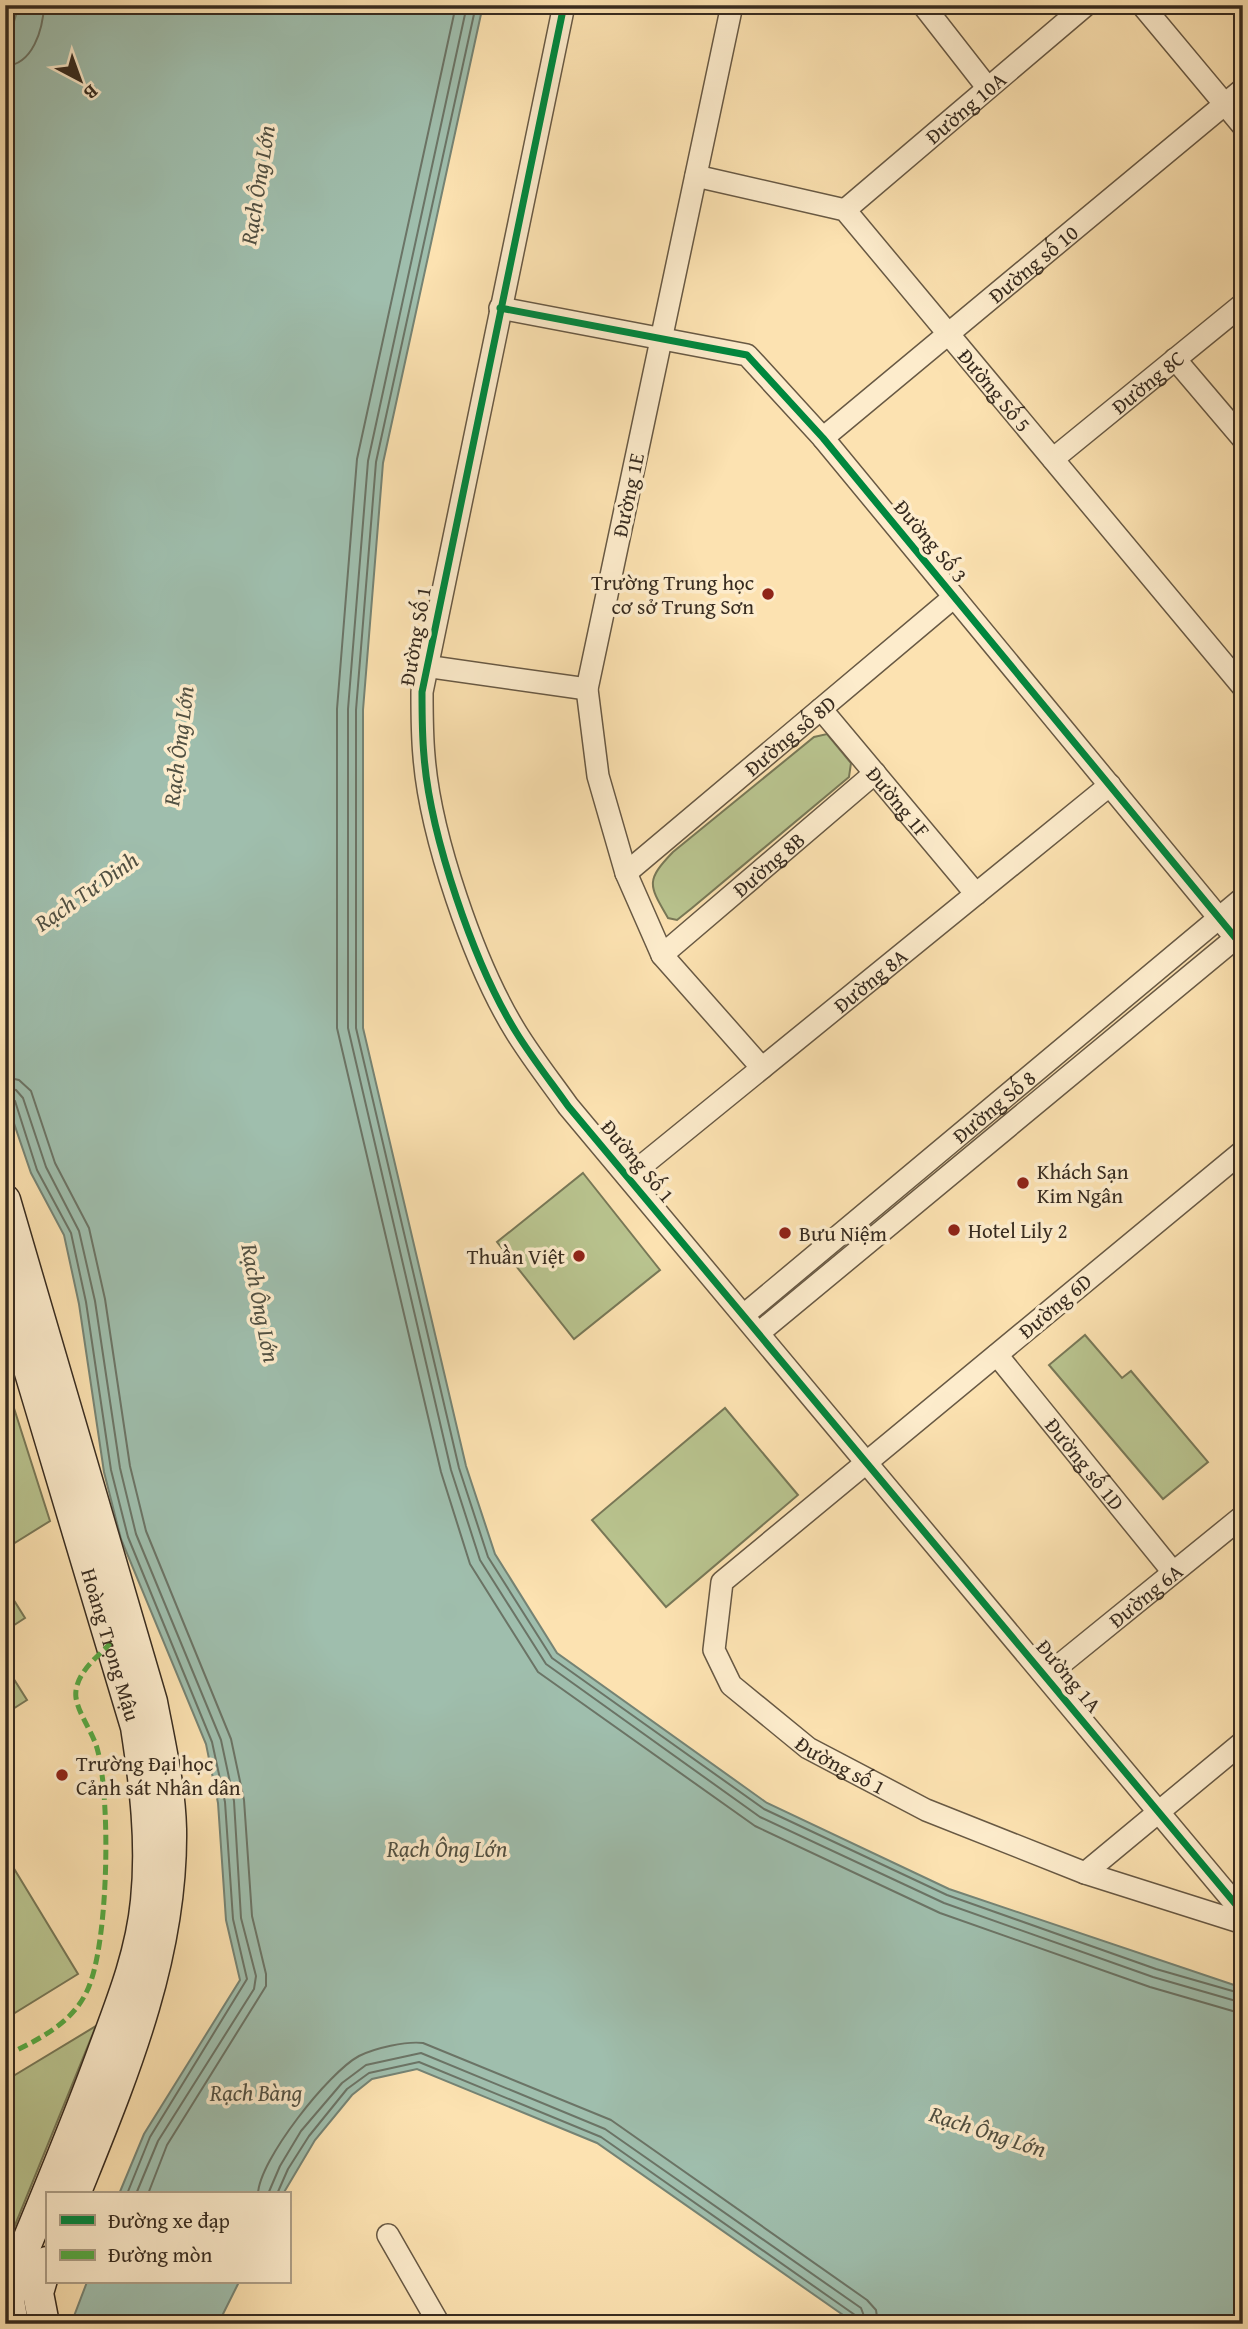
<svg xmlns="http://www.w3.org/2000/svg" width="1248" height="2329" viewBox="0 0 1248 2329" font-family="'Gentium Book Plus',serif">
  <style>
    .green { fill: #b9c48f; stroke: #787857; stroke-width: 2 }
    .water { fill: #9fbead; stroke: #758374; stroke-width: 2 }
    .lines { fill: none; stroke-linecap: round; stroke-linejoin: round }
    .shore { stroke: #6b7466; stroke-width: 2 }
    .minor-casing { stroke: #685944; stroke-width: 24 }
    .secondary-casing { stroke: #372b1f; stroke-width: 33 }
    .minor { stroke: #fdeccc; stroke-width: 21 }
    .secondary { stroke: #fdeccc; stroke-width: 30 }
    .quiet { stroke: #55ab43; stroke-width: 5; stroke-dasharray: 10 5; stroke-linecap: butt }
    .cycleway-casing { stroke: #fdeccc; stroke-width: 11 }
    .cycleway { stroke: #00873e; stroke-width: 7 }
    .poi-dot { fill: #8f2418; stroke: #fdeccc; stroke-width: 2.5 }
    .labels { text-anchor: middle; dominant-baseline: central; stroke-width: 7; stroke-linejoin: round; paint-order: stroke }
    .street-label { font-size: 21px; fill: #372b1f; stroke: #fdeccc }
    .poi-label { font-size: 21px; fill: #372b1f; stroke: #fdeccc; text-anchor: start }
    .water-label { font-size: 23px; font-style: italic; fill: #515042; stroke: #fdeccc }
  </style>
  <rect width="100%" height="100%" fill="#fce2b1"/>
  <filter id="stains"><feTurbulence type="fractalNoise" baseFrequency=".00286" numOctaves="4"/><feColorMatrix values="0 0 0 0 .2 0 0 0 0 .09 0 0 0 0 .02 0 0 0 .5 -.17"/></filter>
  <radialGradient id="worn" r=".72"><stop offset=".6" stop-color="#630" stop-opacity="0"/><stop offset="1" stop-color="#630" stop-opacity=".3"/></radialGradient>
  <g class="green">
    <path d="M 827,734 L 851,763 L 849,777 L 692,908 L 677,920 L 668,918 C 649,885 645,881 673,852 L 814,737 Z"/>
    <path d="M 583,1173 L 660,1270 L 574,1339 L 497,1242 Z"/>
    <path d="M 1085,1335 L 1122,1378 L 1131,1371 L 1208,1462 L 1163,1499 L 1049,1365 Z"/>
    <path d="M 5,1380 L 50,1521 L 5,1549 Z"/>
    <path d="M 725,1408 L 798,1495 L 666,1607 L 592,1520 Z"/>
    <path d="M 5,1586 L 25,1618 L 5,1631 Z"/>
    <path d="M 5,1665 L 27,1700 L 5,1714 Z"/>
    <path d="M 10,1862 L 78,1974 L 5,2019 L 5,1865 Z"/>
    <path d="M 96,2026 L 5,2250 L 5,2081 Z"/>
  </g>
  <g class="water">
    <path d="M 19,5 L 483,5 L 383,463 L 363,710 L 363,1028 L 466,1466 L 495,1554 L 557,1653 L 767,1803 L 949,1889 L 1243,1988 L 1243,2324 L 856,2324 L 597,2143 L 417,2069 L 372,2079 L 352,2095 L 315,2140 L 283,2194 L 119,2194 L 144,2134 L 240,1980 L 226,1920 L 218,1803 L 206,1744 L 121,1539 L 104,1472 L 79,1304 L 64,1235 L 31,1173 L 5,1097 L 5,51 Z"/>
    <path d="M 87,2282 L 239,2282 L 218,2324 L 71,2324 Z"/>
  </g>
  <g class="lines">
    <g class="shore">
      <path d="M 456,5 L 357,459 L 337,709 L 337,1028 L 441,1472 L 470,1564 L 538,1672 L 755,1826 L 940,1913 L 1150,1987 L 1243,2014"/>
      <path d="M 467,5 L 368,461 L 348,709 L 348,1028 L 451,1470 L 480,1560 L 546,1664 L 760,1817 L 944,1903 L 1153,1977 L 1243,2003"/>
      <path d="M 476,5 L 376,462 L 356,710 L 356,1028 L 459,1468 L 488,1557 L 552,1658 L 764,1809 L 947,1895 L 1156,1969 L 1243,1994"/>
      <path d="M 5,66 C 33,65 43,29 44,5"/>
      <path d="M 5,1077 L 19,1080 L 31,1091 L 55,1163 L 89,1228 L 105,1299 L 130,1466 L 146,1531 L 231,1739 L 244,1800 L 252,1916 L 266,1974 L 266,1986 L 167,2145 L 148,2194"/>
      <path d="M 5,1088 L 16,1090 L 23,1098 L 46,1167 L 79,1231 L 95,1301 L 120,1468 L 136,1534 L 221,1740 L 234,1801 L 241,1918 L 256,1976 L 254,1989 L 158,2141 L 136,2194"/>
      <path d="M 5,1097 L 15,1101 L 37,1170 L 71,1233 L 86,1302 L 111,1470 L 128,1537 L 212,1742 L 225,1802 L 233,1919 L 247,1979 L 150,2137 L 127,2194"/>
      <path d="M 258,2194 C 259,2160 329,2072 359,2056 C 375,2048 406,2041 423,2043 L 611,2120 L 867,2300 L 876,2310 L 878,2324"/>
      <path d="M 268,2194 L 280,2166 L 301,2131 L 342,2083 L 366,2065 L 421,2053 L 605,2129 L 861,2308 L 867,2324"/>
      <path d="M 277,2194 L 288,2169 L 309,2136 L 347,2089 L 369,2073 L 419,2062 L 601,2137 L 855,2315 L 859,2324"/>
    </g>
    <defs>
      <g id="minor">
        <path d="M 564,5 L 422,692 C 422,713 422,735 424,756 C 430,835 474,964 516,1032 C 532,1058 551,1082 568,1106 L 1243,1913"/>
        <path d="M 732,5 L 587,689 L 598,776 L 626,873 L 662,955 L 762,1068"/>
        <path d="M 923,5 L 987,87"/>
        <path d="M 1142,5 L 1243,126"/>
        <path id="s1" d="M 696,176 L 845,210 L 1243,687"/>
        <path id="s2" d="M 845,210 L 1086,5"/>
        <path d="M 500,308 L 747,355 L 823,438 L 1243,947"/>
        <path d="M 1175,359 L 1243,439"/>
        <path id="s3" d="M 823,438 L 1243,89"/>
        <path id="s4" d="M 1053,459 L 1243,304"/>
        <path d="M 425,666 L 587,689"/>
        <path id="s5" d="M 821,709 L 976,894"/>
        <path id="s6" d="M 626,873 L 954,597"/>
        <path id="s7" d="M 662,955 L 875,773"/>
        <path id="s8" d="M 1243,1151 L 722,1582 L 714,1650 L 731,1685 L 808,1748 L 926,1810 L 1085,1873 L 1243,1923"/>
        <path id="s9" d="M 628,1177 L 1110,785"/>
        <path id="s10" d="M 745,1314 L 1243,898"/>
        <path d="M 760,1332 L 1243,932"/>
        <path id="s11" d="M 997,1355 L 1173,1572"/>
        <path id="s12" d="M 1046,1676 L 1243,1516"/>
        <path d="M 1085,1873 L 1243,1742"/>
        <path d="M 388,2235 L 439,2324"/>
      </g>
      <g id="secondary">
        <path d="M 5,1200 L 152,1702 C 160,1744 170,1787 171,1829 C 173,1958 122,2077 75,2194"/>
        <path id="s13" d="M 5,1289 L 136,1727 C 145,1785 152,1843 146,1901 C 141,1953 122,2001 104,2049 C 76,2126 44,2201 13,2276 L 9,2301 L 13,2324"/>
        <path d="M 44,2324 L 38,2293 L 47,2262"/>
      </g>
    </defs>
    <use href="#minor" class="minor-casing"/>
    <use href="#secondary" class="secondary-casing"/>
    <use href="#minor" class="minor"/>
    <use href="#secondary" class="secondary"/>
    <path class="quiet" d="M 5,2056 C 37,2040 71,2025 87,1991 C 109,1945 111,1797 97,1748 C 92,1731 79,1715 76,1698 C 73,1675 98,1656 112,1642"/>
    <defs>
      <g id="cycleway">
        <path d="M 564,5 L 422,692 C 422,713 422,735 424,756 C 430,835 474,964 516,1032 C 532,1058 551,1082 568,1106 L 1243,1913"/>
        <path d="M 500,308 L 747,355 L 823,438 L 1243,947"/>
      </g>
    </defs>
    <use href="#cycleway" class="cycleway-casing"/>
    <use href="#cycleway" class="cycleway"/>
  </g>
  <g class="poi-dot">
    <circle cx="768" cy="594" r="7"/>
    <circle cx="1023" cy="1183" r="7"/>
    <circle cx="954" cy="1230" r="7"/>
    <circle cx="785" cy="1233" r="7"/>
    <circle cx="579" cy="1256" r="7"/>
    <circle cx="62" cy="1775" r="7"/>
  </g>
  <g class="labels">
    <g class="street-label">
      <text stroke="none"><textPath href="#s2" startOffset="158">Đường 10A</textPath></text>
      <text stroke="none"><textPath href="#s3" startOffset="273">Đường số 10</textPath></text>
      <text stroke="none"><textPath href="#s4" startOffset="122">Đường 8C</textPath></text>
      <text stroke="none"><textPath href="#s1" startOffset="387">Đường Số 5</textPath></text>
      <text transform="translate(628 495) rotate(-78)">Đường 1E</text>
      <text transform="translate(931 541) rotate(50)">Đường Số 3</text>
      <text transform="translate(415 636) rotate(-80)">Đường Số 1</text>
      <text stroke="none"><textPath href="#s6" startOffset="214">Đường số 8D</textPath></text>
      <text stroke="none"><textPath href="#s5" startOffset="121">Đường 1F</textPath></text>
      <text stroke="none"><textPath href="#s7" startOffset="140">Đường 8B</textPath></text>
      <text stroke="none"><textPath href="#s9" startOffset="312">Đường 8A</textPath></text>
      <text stroke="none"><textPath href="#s10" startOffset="324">Đường Số 8</textPath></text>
      <text transform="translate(638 1161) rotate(50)">Đường Số 1</text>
      <text transform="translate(1055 1306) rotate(-40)">Đường 6D</text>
      <text stroke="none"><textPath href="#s11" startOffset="140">Đường số 1D</textPath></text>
      <text stroke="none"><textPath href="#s12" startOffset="128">Đường 6A</textPath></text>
      <text stroke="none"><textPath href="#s13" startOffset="371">Hoàng Trọng Mậu</textPath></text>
      <text transform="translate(1069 1676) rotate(50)">Đường 1A</text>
      <text stroke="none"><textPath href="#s8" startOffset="920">Đường số 1</textPath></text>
    </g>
    <g class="poi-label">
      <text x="754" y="582" text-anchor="end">Trường Trung học<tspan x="754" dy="24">cơ sở Trung Sơn</tspan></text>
      <text x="1037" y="1171">Khách Sạn<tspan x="1037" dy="24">Kim Ngân</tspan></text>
      <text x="968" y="1230">Hotel Lily 2</text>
      <text x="799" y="1233">Bưu Niệm</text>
      <text x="565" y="1256" text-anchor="end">Thuần Việt</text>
      <text x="76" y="1763">Trường Đại học<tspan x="76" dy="24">Cảnh sát Nhân dân</tspan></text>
    </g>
    <g class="water-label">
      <text transform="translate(257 185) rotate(-81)">Rạch Ông Lớn</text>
      <text transform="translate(178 746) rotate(-83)">Rạch Ông Lớn</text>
      <text transform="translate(86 891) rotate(-35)">Rạch Tư Dinh</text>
      <text transform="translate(261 1303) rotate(79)">Rạch Ông Lớn</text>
      <text x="447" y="1848">Rạch Ông Lớn</text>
      <text x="256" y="2092">Rạch Bàng</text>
      <text transform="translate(988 2131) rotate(18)">Rạch Ông Lớn</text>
    </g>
  </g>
  <rect width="1248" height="2329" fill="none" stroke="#fce2b1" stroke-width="28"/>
  <rect x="7" y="7" width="1234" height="2315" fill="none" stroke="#372b1f" stroke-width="3.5"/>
  <rect x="14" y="14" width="1220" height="2301" fill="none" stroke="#372b1f" stroke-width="2"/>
  <rect x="46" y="2192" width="245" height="91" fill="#fdeccc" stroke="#ae9f87" stroke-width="2"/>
  <rect x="60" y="2215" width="35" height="10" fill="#00873e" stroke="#ae9f87" stroke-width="2"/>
  <text x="108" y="2228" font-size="21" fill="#372b1f">Đường xe đạp</text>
  <rect x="60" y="2250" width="35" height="10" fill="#55ab43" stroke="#ae9f87" stroke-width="2"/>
  <text x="108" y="2262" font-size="21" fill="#372b1f">Đường mòn</text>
  <g transform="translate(80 80) rotate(139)" stroke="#fdeccc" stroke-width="5" paint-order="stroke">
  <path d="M0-5L12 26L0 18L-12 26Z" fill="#372b1f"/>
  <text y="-10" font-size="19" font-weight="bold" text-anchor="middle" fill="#372b1f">B</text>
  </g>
  <rect width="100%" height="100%" filter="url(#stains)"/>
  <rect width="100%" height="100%" fill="url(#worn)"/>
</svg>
